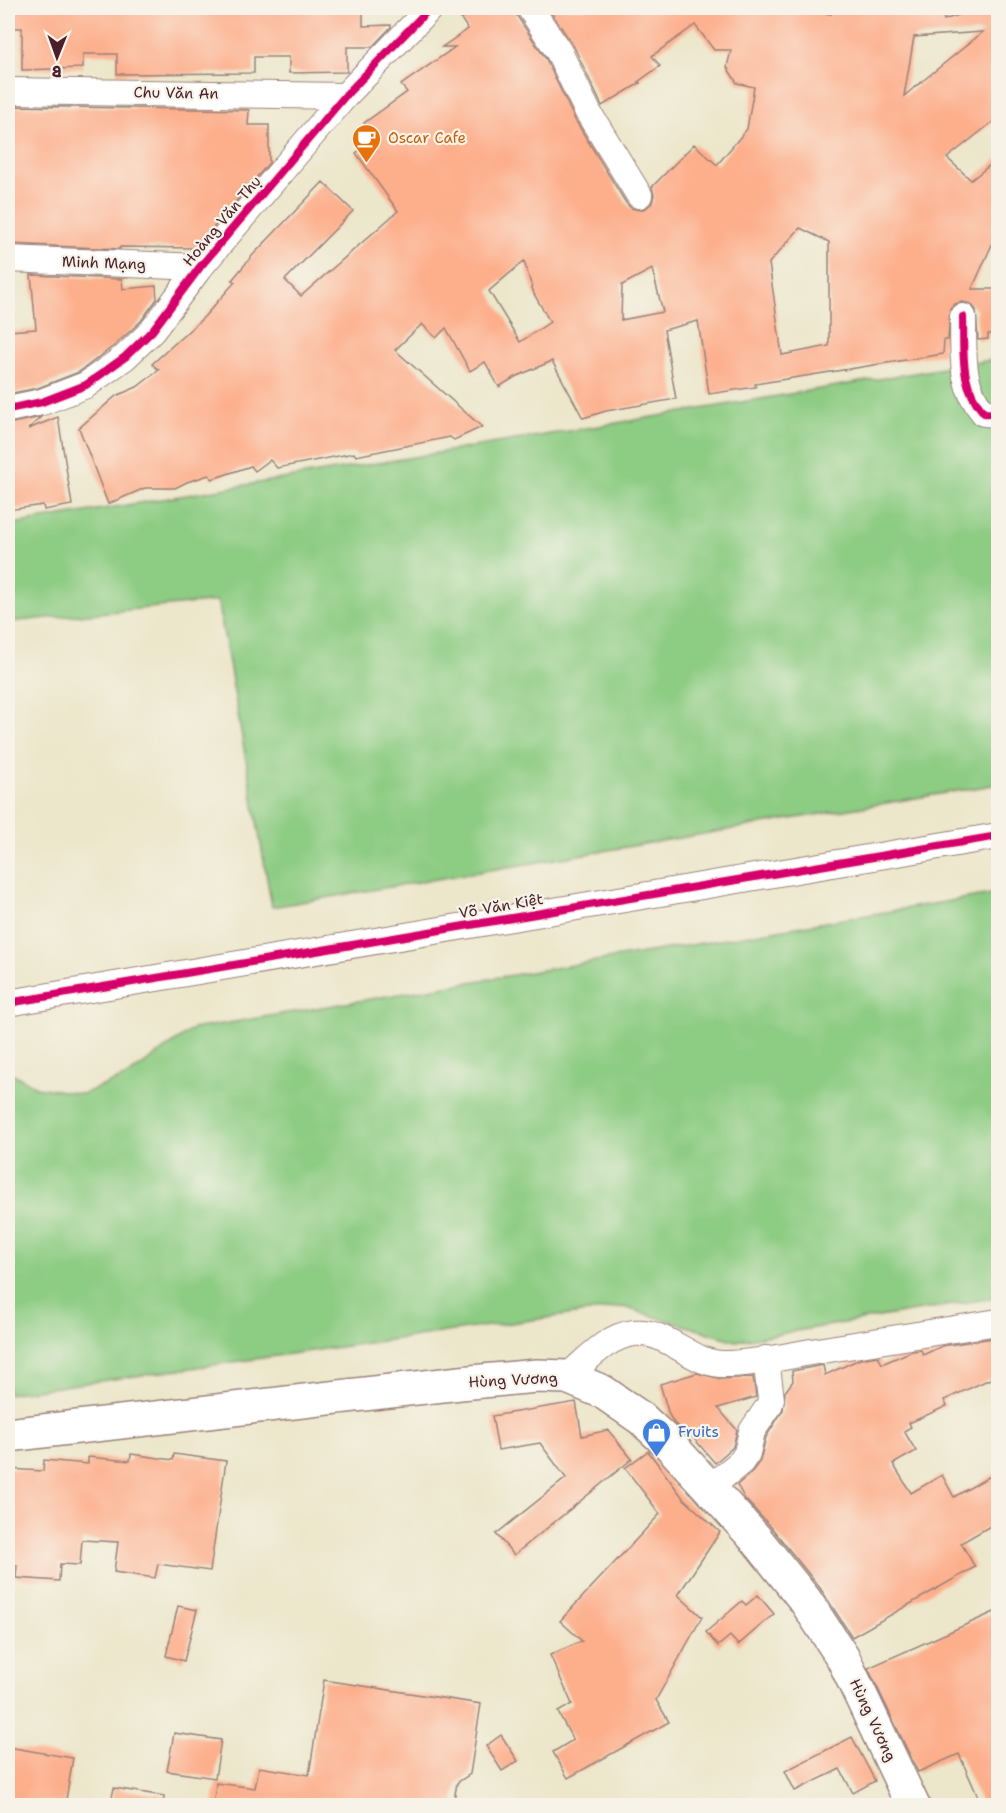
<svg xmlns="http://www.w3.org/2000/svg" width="1006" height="1813" viewBox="0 0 1006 1813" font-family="'Shantell Sans',sans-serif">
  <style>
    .green { fill: #8dcc83; stroke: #6c7657; stroke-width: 1.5 }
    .building { fill: #fdae8b; fill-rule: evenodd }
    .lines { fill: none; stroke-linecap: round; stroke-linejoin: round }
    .minor-casing { stroke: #9b827a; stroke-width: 28 }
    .major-casing { stroke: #9b827a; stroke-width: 36 }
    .minor { stroke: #fff; stroke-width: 26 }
    .major { stroke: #fff; stroke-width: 33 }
    .cycleway-casing { stroke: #f7f3e8; stroke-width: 11 }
    .cycleway { stroke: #d6006c; stroke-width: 8 }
    .labels { text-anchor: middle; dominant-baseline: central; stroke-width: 4.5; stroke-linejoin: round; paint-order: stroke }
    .street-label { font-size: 15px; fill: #4a1f2b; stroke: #f7f3e8 }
    .food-label { font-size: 15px; fill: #c56008; stroke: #f7f3e8; text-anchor: start }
    .shop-label { font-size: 15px; fill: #366cbe; stroke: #f7f3e8; text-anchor: start }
  </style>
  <rect width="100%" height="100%" fill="#f7f3e8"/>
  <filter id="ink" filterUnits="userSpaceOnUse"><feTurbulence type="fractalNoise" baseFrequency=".0167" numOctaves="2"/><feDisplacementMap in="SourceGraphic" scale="12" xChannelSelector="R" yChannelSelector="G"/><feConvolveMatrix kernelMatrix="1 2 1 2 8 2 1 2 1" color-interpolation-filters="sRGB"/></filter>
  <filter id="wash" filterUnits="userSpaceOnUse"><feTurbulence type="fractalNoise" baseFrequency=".008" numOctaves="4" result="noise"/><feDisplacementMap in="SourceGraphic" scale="24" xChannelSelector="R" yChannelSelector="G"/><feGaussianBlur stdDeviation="1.35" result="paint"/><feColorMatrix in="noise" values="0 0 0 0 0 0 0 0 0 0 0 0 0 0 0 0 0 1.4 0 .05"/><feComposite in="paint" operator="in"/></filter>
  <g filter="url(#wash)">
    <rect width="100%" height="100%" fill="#ece6ca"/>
    <g class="green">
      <path d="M 998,359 L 998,784 L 272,907 L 218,601 L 8,622 L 8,525 Z"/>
      <path d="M 998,893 L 998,1297 L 736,1341 L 623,1307 L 8,1394 L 8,1071 L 36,1087 L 83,1094 L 127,1076 L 193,1029 Z"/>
    </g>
    <g id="blocks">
      <g class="building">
        <path d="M 8,8 L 363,8 L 363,26 L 391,25 L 391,27 L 372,47 L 347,47 L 347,72 L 289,73 L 289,57 L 254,57 L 254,73 L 117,74 L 117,54 L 83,54 L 83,68 L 22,70 L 22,28 L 8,28 Z"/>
        <path d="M 476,8 L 515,8 L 517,16 L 546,59 L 575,120 L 626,203 L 631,208 L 639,210 L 646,208 L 652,203 L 654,195 L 652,187 L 694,144 L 717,165 L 747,129 L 754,87 L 737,83 L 727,67 L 731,50 L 714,50 L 695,25 L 652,56 L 660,66 L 638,82 L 640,83 L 602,106 L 573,45 L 548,8 L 796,8 L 831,14 L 831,8 L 942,8 L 944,20 L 979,8 L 999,8 L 999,117 L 947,158 L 971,180 L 999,158 L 999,229 L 972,289 L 999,289 L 999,334 L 988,334 L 988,339 L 978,340 L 976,310 L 971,304 L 962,302 L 955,304 L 950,310 L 948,340 L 944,340 L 943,354 L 755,384 L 756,387 L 709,394 L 698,321 L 664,330 L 676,399 L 606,411 L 583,418 L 552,361 L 515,377 L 499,387 L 485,362 L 470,371 L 446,328 L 436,338 L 422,324 L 395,350 L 482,427 L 454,440 L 450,437 L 356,456 L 354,453 L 277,468 L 270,460 L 255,471 L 251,466 L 212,479 L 209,475 L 187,482 L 175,488 L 145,488 L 108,504 L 79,428 L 116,396 L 137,387 L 159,370 L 152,364 L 204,317 L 235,282 L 232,280 L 252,256 L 323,182 L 353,211 L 285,280 L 301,296 L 398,211 L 356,153 L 376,139 L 364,123 L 407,92 L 401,85 L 455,47 L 442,47 L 468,29 L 461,19 ZM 983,32 L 904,96 L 914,37 ZM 800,228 L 829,242 L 829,346 L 782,355 L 769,263 ZM 524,261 L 534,294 L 550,322 L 520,342 L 489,291 ZM 652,269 L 663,312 L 621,320 L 622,285 Z"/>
        <path d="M 8,106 L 249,110 L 248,125 L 269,125 L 269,163 L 196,248 L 120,247 L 120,249 L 8,244 Z"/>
        <path d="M 31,275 L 122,279 L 123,289 L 156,286 L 157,299 L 141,321 L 115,345 L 79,372 L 38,388 L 8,394 L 8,331 L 36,329 Z"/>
        <path d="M 41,417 L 28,429 L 58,417 L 72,505 L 44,510 L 43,505 L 8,510 L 8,424 Z"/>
        <path d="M 999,1337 L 999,1375 L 944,1400 L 947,1406 L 909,1423 L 911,1427 L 904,1431 L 916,1451 L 893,1464 L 911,1493 L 942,1475 L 954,1497 L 999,1471 L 999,1521 L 961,1543 L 975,1567 L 852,1637 L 820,1588 L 771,1527 L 745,1499 L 737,1485 L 751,1473 L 760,1461 L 766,1437 L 783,1410 L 785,1392 L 793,1381 L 792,1371 L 823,1365 L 825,1375 L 860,1359 L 878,1356 L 882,1364 L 912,1351 L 921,1350 L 923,1355 L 942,1346 Z"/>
        <path d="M 697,1373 L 721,1379 L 753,1377 L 756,1397 L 718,1408 L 737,1430 L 733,1447 L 715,1463 L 685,1428 L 682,1431 L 674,1423 L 669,1415 L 660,1384 Z"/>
        <path d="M 576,1402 L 582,1436 L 608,1430 L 632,1459 L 514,1555 L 496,1534 L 566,1478 L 540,1443 L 498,1450 L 492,1416 Z"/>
        <path d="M 648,1451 L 683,1498 L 720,1532 L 678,1595 L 702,1617 L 656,1700 L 669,1722 L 568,1778 L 553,1752 L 573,1740 L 558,1712 L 572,1704 L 550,1655 L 582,1641 L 560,1621 L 660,1514 L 625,1468 Z"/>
        <path d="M 131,1454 L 173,1460 L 174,1454 L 226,1461 L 210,1571 L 158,1564 L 155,1578 L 114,1572 L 118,1542 L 82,1540 L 80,1565 L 60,1564 L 59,1581 L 16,1578 L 17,1565 L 8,1564 L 8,1469 L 43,1471 L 44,1460 L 88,1464 L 88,1457 L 130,1461 Z"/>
        <path d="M 758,1595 L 774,1614 L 738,1645 L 730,1636 L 718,1646 L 706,1632 L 742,1601 L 746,1605 Z"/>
        <path d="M 178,1606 L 197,1610 L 184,1661 L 166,1656 Z"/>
        <path d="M 999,1610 L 999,1806 L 982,1806 L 959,1754 L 918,1772 L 868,1668 Z"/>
        <path d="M 324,1680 L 481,1704 L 470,1774 L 457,1783 L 453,1806 L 430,1806 L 411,1802 L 411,1806 L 213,1806 L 216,1783 L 255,1788 L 259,1767 L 309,1775 Z"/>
        <path d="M 174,1733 L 221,1740 L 215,1778 L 167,1771 Z"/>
        <path d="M 501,1735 L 518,1761 L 502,1771 L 486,1746 Z"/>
        <path d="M 852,1737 L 875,1781 L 853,1793 L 840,1769 L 795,1791 L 785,1771 Z"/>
        <path d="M 8,1747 L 73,1758 L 65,1806 L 8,1806 Z"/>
        <path d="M 114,1788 L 164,1796 L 163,1806 L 110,1806 Z"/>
      </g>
    </g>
  </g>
  <g filter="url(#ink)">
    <use href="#blocks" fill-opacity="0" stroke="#9b827a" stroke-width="1.5"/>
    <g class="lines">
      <defs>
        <g id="minor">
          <path d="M 530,8 L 559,52 L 588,112 L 639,195"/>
          <path d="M 8,91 L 345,96"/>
          <path d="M 8,259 L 200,267"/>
          <path d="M 963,317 C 964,353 959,384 984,413 L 998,414"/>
          <path d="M 8,409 L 42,402 L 86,385 L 125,357 L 152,331 L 200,267 L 345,96 L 430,8"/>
          <path d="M 8,1003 L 998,836"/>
          <path d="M 567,1377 C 586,1361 607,1336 634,1333 C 668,1330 691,1364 723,1364 C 756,1364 790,1355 823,1350 C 881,1341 940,1331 998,1322"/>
          <path d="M 709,1488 L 741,1462 L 747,1453 L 752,1431 L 769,1406 L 771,1399 L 766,1359"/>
        </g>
        <path id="major" d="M 8,1435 L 460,1383 L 537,1376 L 567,1377 L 603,1392 L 642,1419 L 671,1446 L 756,1539 L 805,1600 L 843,1658 L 913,1806"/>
      </defs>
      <use href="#minor" class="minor-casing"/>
      <use href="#major" class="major-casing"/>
      <use href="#minor" class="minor"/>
      <use href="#major" class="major"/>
      <defs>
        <g id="cycleway">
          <path d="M 963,317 C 964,353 959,384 984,413 L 998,414"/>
          <path d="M 8,409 L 42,402 L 86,385 L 125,357 L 152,331 L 200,267 L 345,96 L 430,8"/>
          <path d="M 8,1003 L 998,836"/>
        </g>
      </defs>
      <use href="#cycleway" class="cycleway-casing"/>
      <use href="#cycleway" class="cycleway"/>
    </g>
  </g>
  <defs>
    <symbol id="cafe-pin" viewBox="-11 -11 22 30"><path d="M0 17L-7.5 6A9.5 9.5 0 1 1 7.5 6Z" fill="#e8710a" stroke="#f7f3e8"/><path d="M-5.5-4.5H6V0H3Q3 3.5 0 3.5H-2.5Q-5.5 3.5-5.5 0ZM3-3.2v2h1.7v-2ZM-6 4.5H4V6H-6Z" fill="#fff"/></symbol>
    <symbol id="shop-pin" viewBox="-11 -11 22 30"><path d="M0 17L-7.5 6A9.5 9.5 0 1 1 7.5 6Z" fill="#3f7fe0" stroke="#f7f3e8"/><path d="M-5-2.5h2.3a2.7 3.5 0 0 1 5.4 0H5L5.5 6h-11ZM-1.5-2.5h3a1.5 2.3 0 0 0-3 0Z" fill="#fff"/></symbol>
  </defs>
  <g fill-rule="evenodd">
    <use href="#cafe-pin" x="350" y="122" width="33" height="45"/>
    <use href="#shop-pin" x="640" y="1416" width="33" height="45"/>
  </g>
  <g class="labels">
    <g class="street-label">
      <text transform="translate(176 93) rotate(1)">Chu Văn An</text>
      <text transform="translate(222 221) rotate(-50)">Hoàng Văn Thụ</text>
      <text transform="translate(104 263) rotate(2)">Minh Mạng</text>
      <text transform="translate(501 906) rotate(-10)">Võ Văn Kiệt</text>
      <text transform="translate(513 1380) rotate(-3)">Hùng Vương</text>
      <text transform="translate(873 1720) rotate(65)">Hùng Vương</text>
    </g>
    <g class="food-label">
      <text x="388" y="138">Oscar Cafe</text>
    </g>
    <g class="shop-label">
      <text x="678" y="1432">Fruits</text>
    </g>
  </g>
  <rect width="1006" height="1813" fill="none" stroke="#f7f3e8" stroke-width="30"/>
  <g transform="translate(57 57) rotate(181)" stroke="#f7f3e8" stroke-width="4.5" paint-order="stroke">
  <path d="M0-4.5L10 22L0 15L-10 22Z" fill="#4a1f2b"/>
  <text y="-9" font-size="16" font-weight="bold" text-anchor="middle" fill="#4a1f2b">B</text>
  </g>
</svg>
